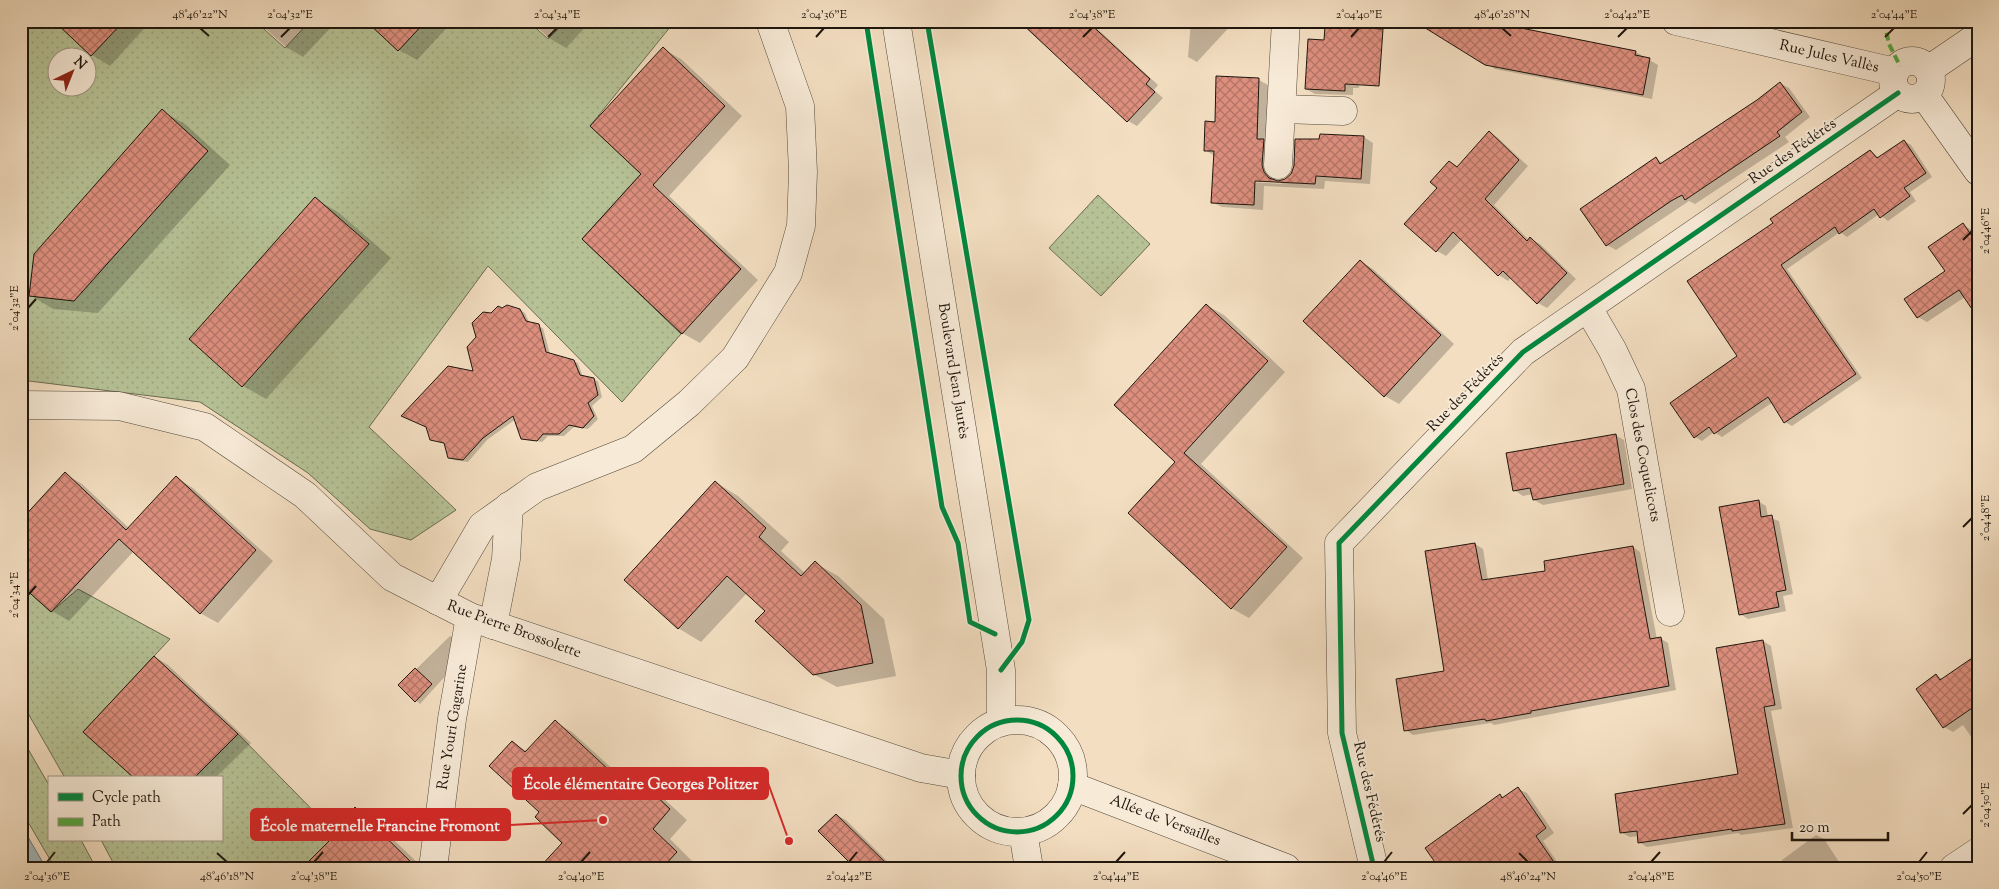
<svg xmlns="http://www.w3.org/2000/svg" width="1999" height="889" viewBox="0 0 1999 889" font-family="'Sorts Mill Goudy',serif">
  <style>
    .grass { fill: url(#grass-dots); stroke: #6a6c52; fill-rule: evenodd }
    .water { fill: #a0b9bd; stroke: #6c7877 }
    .shadow { fill: #0003 }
    .building { fill: url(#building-cross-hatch); stroke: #1e160d }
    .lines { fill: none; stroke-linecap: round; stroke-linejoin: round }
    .minor-casing { stroke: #53483a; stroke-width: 29 }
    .minor { stroke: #f7ead7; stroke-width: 28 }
    .quiet { stroke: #52a941; stroke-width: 4; stroke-dasharray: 8 4; stroke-linecap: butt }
    .cycleway-casing { stroke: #f7ead7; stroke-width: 8 }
    .cycleway { stroke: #00873e; stroke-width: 5 }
    .ticks { fill: none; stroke: #1e160d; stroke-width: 2 }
    .labels { text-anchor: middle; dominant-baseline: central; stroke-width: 4; stroke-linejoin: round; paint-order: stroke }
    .street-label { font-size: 15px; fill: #1e160d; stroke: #f7ead7 }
    .leader { fill: none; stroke: #d62828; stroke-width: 2 }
    .callout-dot { fill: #d62828; stroke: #f7ead7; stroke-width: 2 }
    .callout { fill: #d62828; stroke: #d62828; stroke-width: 2 }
    .callout-label { font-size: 16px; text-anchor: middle; font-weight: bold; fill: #fff }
    .neatline { fill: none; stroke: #1e160d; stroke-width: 2 }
    .ticks-label { font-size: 12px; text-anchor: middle; fill: #1e160d }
  </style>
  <defs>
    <pattern id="grass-dots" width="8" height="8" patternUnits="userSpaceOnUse" patternTransform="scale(1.25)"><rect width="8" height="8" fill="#b6c296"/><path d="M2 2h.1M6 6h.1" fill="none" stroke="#9ca680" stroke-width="1.8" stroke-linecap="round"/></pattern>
    <pattern id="building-cross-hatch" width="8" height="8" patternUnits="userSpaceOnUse" patternTransform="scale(1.25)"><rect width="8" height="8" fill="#dd8f7e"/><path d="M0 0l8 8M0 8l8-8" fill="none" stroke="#b37466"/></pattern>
  </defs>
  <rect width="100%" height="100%" fill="#f3dec1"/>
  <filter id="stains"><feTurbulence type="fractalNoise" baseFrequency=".004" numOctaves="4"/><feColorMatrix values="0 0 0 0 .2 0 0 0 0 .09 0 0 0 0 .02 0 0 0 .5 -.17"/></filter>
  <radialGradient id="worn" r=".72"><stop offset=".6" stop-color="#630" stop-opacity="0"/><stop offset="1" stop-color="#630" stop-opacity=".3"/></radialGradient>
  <g class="grass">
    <path d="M 21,21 L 54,21 L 91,56 L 124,21 L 255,21 L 285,48 L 310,21 L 366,21 L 398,51 L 426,21 L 528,21 L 548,39 L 566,21 L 675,21 L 590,126 L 641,174 L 582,239 L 681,334 L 622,402 L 488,266 L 369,427 L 456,510 L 411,540 L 370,529 L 308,473 L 200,402 L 21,380 ZM 58,58 L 88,58 L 88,88 L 58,88 Z"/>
    <path d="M 1098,195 L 1150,244 L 1101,296 L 1049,248 Z"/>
    <path d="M 21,585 L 51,612 L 78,589 L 170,639 L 83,732 L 134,778 L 65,778 L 21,701 L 21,643 L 25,643 L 21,636 Z"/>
    <path d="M 238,734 L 336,834 L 302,868 L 116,868 L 101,840 L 221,840 L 221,778 L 194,778 Z"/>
    <path d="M 21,737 L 49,785 L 49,840 L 81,840 L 96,868 L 55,868 L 21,810 Z"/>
  </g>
  <path class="water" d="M 21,825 L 46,868 L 21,868 Z"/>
  <g class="shadow">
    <path d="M 56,21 L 151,21 L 110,66 L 92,55 Z"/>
    <path d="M 257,21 L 337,21 L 303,57 L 286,47 Z"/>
    <path d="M 367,21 L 453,21 L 417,60 L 399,50 Z"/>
    <path d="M 530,21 L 591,21 L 566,48 L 549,38 Z"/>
    <path d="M 1021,21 L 1089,21 L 1158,85 L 1154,90 L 1163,98 L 1137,126 L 1128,121 Z"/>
    <path d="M 1191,21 L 1235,21 L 1197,62 L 1188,57 Z"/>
    <path d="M 1417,21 L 1503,21 L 1516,28 L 1636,52 L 1658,65 L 1652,99 L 1495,69 Z"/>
    <path d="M 1946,21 L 1962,21 L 1955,26 Z"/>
    <path d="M 1364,33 L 1359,88 L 1353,88 L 1353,95 L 1315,94 L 1306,89 L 1325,41 Z"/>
    <path d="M 663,49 L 681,59 L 742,116 L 669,196 L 758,280 L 700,343 L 682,333 L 643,174 Z"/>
    <path d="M 1259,80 L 1268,85 L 1266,142 L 1275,181 L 1249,180 L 1249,182 L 1283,184 L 1278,182 L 1285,180 L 1292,174 L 1296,140 L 1320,140 L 1321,135 L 1364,137 L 1373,143 L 1370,184 L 1325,181 L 1324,189 L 1264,186 L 1263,210 L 1222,207 L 1212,202 L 1215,156 L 1205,150 L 1216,123 Z"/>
    <path d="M 1780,83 L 1789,88 L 1810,117 L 1785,137 L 1789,142 L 1695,204 L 1689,201 L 1616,250 L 1607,245 L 1656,159 L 1664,163 L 1758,101 Z"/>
    <path d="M 162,111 L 185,124 L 230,165 L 98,313 L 53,309 L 30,295 Z"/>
    <path d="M 1489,132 L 1498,138 L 1528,166 L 1494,205 L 1529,240 L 1531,239 L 1540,244 L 1576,279 L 1547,308 L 1538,303 L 1511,277 L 1508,281 L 1499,275 L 1462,239 L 1446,256 L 1437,251 L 1438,188 L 1450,162 L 1458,167 Z"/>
    <path d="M 1904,141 L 1911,145 L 1932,177 L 1910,192 L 1916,201 L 1888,221 L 1879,214 L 1847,237 L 1840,232 L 1787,269 L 1862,378 L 1792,426 L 1785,422 L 1773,402 L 1722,437 L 1714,432 L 1702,441 L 1695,437 L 1739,356 L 1775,223 L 1871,151 L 1879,158 Z"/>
    <path d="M 315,199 L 338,212 L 391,258 L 266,399 L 243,386 L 190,339 Z"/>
    <path d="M 1963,225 L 1972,230 L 1978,239 L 1978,310 L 1965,297 L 1927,322 L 1918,317 L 1947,271 Z"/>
    <path d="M 1360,261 L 1373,269 L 1454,344 L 1399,404 L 1385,396 L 1305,321 Z"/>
    <path d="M 1206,305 L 1224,315 L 1285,372 L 1201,464 L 1303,558 L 1249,618 L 1231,608 L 1176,462 Z"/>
    <path d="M 520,310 L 525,313 L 530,324 L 543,328 L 550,354 L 574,361 L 578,363 L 583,377 L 598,381 L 602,397 L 592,406 L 598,419 L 588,429 L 574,427 L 564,436 L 548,436 L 542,442 L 522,438 L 516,419 L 487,440 L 468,462 L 454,460 L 449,457 L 445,444 L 431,439 L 474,373 L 478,337 L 491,314 Z"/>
    <path d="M 1615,435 L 1624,440 L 1632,489 L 1543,505 L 1534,500 L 1533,494 L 1523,496 L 1514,490 Z"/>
    <path d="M 65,474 L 82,484 L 129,528 L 176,478 L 193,488 L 273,561 L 218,623 L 200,613 L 134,551 L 69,621 L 52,611 L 21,583 Z"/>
    <path d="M 715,482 L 738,496 L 789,542 L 781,551 L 805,573 L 815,563 L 838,576 L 884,619 L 896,676 L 837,687 L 813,674 L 767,611 L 747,593 L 701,642 L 678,628 Z"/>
    <path d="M 1758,501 L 1766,506 L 1768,517 L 1779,521 L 1793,594 L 1783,596 L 1786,611 L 1748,619 L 1740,614 Z"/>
    <path d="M 1475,544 L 1483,549 L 1488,580 L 1547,572 L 1633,547 L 1640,552 L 1657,639 L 1660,638 L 1668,643 L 1676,690 L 1494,725 L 1491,723 L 1413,735 L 1406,730 L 1446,672 Z"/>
    <path d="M 450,636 L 454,638 L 449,672 L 420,704 L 400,685 Z"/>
    <path d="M 1763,641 L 1771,646 L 1782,709 L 1771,711 L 1793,828 L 1741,835 L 1738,833 L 1647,847 L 1639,842 L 1639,836 L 1630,837 L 1622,833 L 1739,775 L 1718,649 Z"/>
    <path d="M 1978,655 L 1978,747 L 1963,725 L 1953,732 L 1944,727 L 1936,676 L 1943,679 Z"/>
    <path d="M 155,657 L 168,665 L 251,743 L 215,778 L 136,778 Z"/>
    <path d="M 555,722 L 572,732 L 626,781 L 632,775 L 649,785 L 687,820 L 670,839 L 693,862 L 688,868 L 540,868 L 564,843 L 541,812 L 513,743 L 528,752 Z"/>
    <path d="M 1518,789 L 1527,793 L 1554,833 L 1543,841 L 1561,868 L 1441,868 L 1500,795 L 1505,798 Z"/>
    <path d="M 355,809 L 372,819 L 423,868 L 303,868 L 337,835 Z"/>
    <path d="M 836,815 L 846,820 L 894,868 L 857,868 Z"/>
    <path d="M 1816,835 L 1824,839 L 1843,868 L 1782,868 L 1782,860 Z"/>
  </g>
  <g class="building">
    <path d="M 54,21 L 124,21 L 91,56 Z"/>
    <path d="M 366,21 L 426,21 L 398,51 Z"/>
    <path d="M 1019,21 L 1087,21 L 1150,79 L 1146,84 L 1155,92 L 1127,122 Z"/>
    <path d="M 1414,21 L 1486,21 L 1636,51 L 1635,55 L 1650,58 L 1643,95 L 1485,65 Z"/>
    <path d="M 1325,26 L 1383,29 L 1379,86 L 1345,84 L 1345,91 L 1305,89 L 1308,39 L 1324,40 Z"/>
    <path d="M 663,47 L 725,106 L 653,185 L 741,269 L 682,334 L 582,239 L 641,174 L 590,126 Z"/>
    <path d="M 1216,76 L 1259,78 L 1257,139 L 1264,139 L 1262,165 L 1264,172 L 1269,178 L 1278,181 L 1285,179 L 1291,174 L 1294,166 L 1295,139 L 1319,139 L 1320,134 L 1364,136 L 1361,179 L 1316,176 L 1315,184 L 1255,181 L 1254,205 L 1211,203 L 1214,151 L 1204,151 L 1205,121 L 1215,122 Z"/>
    <path d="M 1780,82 L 1802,112 L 1777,132 L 1780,136 L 1685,200 L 1682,195 L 1671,201 L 1606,246 L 1580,209 L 1656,157 L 1660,164 L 1757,100 Z"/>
    <path d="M 162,109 L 208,151 L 74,301 L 29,296 L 34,254 Z"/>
    <path d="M 1489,131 L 1519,160 L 1485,199 L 1527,241 L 1530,237 L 1567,273 L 1537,304 L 1503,271 L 1498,276 L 1453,232 L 1436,252 L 1404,224 L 1437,188 L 1430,182 L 1449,161 L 1457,167 Z"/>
    <path d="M 1904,140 L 1926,173 L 1904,188 L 1910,196 L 1880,218 L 1874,209 L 1839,234 L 1835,227 L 1781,265 L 1856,374 L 1784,423 L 1768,397 L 1714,434 L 1709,427 L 1694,438 L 1670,403 L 1737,356 L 1687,281 L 1773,223 L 1770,219 L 1870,150 L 1877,158 Z"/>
    <path d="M 315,197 L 369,244 L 242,387 L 189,339 Z"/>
    <path d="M 1963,223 L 1978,245 L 1978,318 L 1959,290 L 1917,318 L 1904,299 L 1945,271 L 1928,247 Z"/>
    <path d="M 1360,260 L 1441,335 L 1384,397 L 1303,321 Z"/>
    <path d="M 1206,304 L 1268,361 L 1184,453 L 1287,547 L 1231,609 L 1128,513 L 1175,462 L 1114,405 Z"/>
    <path d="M 507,305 L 520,309 L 526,321 L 539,324 L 546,352 L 574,360 L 580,375 L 594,378 L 598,395 L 588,403 L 594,416 L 583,428 L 569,425 L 559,434 L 543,434 L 537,441 L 521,439 L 513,416 L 483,438 L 463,460 L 448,458 L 444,443 L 430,440 L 426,427 L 401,416 L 448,366 L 473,371 L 467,347 L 476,337 L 472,323 L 483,312 L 491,313 L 498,306 L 502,308 Z"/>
    <path d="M 1616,434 L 1624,484 L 1533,500 L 1530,488 L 1513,491 L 1506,453 Z"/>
    <path d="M 65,472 L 126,530 L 176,476 L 256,550 L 200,614 L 119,539 L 51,612 L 21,585 L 21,520 Z"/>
    <path d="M 715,481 L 766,528 L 759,537 L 801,576 L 815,561 L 861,605 L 873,663 L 813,675 L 755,621 L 765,611 L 727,576 L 678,629 L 624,580 Z"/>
    <path d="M 1759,500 L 1761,517 L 1772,515 L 1786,590 L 1776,592 L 1779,607 L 1739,615 L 1719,507 Z"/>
    <path d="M 1475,543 L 1482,580 L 1545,571 L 1544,561 L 1633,546 L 1650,639 L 1661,637 L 1669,686 L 1531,711 L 1531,713 L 1486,721 L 1485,719 L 1404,731 L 1396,679 L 1444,671 L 1425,551 Z"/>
    <path d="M 1763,640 L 1775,705 L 1764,707 L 1785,824 L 1732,831 L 1732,829 L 1638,843 L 1637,831 L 1620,833 L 1615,794 L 1738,774 L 1716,648 Z"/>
    <path d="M 1978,654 L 1978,704 L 1943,728 L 1916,689 L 1936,674 L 1940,680 Z"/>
    <path d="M 154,656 L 238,734 L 194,778 L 134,778 L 83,732 Z"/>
    <path d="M 415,668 L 432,684 L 415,702 L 398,685 Z"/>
    <path d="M 555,720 L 623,783 L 632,773 L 670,809 L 653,829 L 677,852 L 662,868 L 539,868 L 562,843 L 535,817 L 539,812 L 489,766 L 512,741 L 525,752 Z"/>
    <path d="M 1518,787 L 1546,828 L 1536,836 L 1558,868 L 1439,868 L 1425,848 L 1500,794 L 1502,798 Z"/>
    <path d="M 355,807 L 417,868 L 302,868 L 336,834 Z"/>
    <path d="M 836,814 L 891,868 L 855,868 L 818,831 Z"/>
  </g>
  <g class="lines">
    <defs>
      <g id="minor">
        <path d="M 896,21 L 1001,670 L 1001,721"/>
        <path d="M 1676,21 L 1895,72"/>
        <circle cx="1912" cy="80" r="19"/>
        <path d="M 1928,70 L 1978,36"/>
        <path d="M 1924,95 L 1978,171"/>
        <path d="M 1282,109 L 1343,111"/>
        <path d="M 1278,165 L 1286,21"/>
        <path d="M 1588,308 L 1612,349 L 1631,389 L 1670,612"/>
        <path d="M 21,405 L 119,406 L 205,427 L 305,495 L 392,577 L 470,617 L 921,768 L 961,775"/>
        <path d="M 438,601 L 482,526 L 537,487 L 633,449 L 689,403 L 735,358 L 788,273 L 801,226 L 803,172 L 800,106 L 770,21"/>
        <path d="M 493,625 L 506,559 L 509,506"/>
        <circle cx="1017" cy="776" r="56"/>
        <path d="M 1072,786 L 1286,868"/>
        <path d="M 1023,832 L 1029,868"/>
        <path d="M 433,868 L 452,719 L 470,617"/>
        <path d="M 1374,868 L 1342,733 L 1339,543 L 1523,352 L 1898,93"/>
        <path d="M 1954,868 L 1978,852"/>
      </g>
    </defs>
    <use href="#minor" class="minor-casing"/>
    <use href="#minor" class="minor"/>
    <path class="quiet" d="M 1884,21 L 1889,44 L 1900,66"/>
    <defs>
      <g id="cycleway">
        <path d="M 866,21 L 942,507 L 958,543 L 970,622 L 995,634"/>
        <path d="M 927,21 L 1029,620 L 1022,642 L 1001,670"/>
        <circle cx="1017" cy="776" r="56"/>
        <path d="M 1374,868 L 1342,733 L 1339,543 L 1523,352 L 1898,93"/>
      </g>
    </defs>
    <use href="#cycleway" class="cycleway-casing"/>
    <use href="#cycleway" class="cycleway"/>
  </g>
  <path class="ticks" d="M 200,28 L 209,36M 1502,28 L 1511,36M 281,37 L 290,28M 548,37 L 557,28M 816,37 L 824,28M 1083,37 L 1092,28M 1351,37 L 1359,28M 1618,37 L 1627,28M 1885,37 L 1894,28M 1963,240 L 1972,231M 28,308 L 36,299M 1963,527 L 1972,518M 28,595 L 36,586M 1963,814 L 1972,805M 217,853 L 227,862M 1519,853 L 1528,862M 47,862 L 55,852M 314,862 L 323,852M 581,862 L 590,852M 849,862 L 857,852M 1116,862 L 1125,852M 1384,862 L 1392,852M 1651,862 L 1660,852M 1919,862 L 1927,852"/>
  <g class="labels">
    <g class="street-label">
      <text transform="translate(1829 57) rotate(13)">Rue Jules Vallès</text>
      <text transform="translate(1793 152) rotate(-35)">Rue des Fédérés</text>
      <text transform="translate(953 371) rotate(81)">Boulevard Jean Jaurès</text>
      <text transform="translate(1466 393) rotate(-46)">Rue des Fédérés</text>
      <text transform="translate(1642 455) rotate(79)">Clos des Coquelicots</text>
      <text transform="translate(514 630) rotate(20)">Rue Pierre Brossolette</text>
      <text transform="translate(453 727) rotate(-81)">Rue Youri Gagarine</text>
      <text transform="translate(1369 792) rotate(77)">Rue des Fédérés</text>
      <text transform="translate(1165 821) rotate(21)">Allée de Versailles</text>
    </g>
  </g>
  <path class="leader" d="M789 841L768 783M603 820L510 825"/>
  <g class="callout-dot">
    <circle cx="789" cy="841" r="5"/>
    <circle cx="603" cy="820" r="5"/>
  </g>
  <g class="callout">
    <rect x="513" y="768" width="255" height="31" rx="5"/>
    <rect x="251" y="809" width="259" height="31" rx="5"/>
  </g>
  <g class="callout-label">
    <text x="641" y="789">École élémentaire Georges Politzer</text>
    <text x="380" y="831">École maternelle Francine Fromont</text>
  </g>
  <rect width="1999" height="889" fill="none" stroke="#f3dec1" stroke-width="55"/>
  <rect x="48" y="776" width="175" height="65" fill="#f7ead7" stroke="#a09586"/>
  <rect x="58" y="793" width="25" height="8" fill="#00873e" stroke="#a09586"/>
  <text x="92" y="802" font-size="15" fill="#1e160d">Cycle path</text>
  <rect x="58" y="818" width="25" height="8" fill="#52a941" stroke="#a09586"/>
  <text x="92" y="826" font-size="15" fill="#1e160d">Path</text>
  <g transform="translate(72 72) rotate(43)"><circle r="24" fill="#f7ead7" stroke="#a09586"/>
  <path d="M0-4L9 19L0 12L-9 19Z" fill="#8f2418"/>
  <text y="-8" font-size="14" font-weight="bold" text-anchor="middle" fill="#1e160d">N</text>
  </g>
  <path d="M1792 832v8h96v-8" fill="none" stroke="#1e160d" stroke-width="2.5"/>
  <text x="1799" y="832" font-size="15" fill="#1e160d" stroke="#f7ead7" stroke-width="4" paint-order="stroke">20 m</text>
  <rect x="28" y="28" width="1944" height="834" class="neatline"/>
  <g class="ticks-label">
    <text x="200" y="18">48°46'22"N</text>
    <text x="290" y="18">2°04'32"E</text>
    <text x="557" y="18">2°04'34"E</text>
    <text x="824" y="18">2°04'36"E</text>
    <text x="1092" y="18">2°04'38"E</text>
    <text x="1359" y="18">2°04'40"E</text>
    <text x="1502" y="18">48°46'28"N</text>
    <text x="1627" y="18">2°04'42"E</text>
    <text x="1894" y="18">2°04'44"E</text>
    <text transform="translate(1985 231) rotate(-90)" y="4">2°04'46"E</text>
    <text transform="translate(14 308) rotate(-90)" y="4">2°04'32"E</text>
    <text transform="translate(1985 518) rotate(-90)" y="4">2°04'48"E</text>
    <text transform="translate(14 595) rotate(-90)" y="4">2°04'34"E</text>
    <text transform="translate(1985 805) rotate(-90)" y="4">2°04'50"E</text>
    <text x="47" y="880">2°04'36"E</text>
    <text x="227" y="880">48°46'18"N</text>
    <text x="314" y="880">2°04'38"E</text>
    <text x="581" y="880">2°04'40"E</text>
    <text x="849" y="880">2°04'42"E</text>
    <text x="1116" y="880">2°04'44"E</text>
    <text x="1384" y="880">2°04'46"E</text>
    <text x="1528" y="880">48°46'24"N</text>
    <text x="1651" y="880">2°04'48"E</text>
    <text x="1919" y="880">2°04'50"E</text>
  </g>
  <rect width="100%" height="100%" filter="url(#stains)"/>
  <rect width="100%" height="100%" fill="url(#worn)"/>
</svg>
